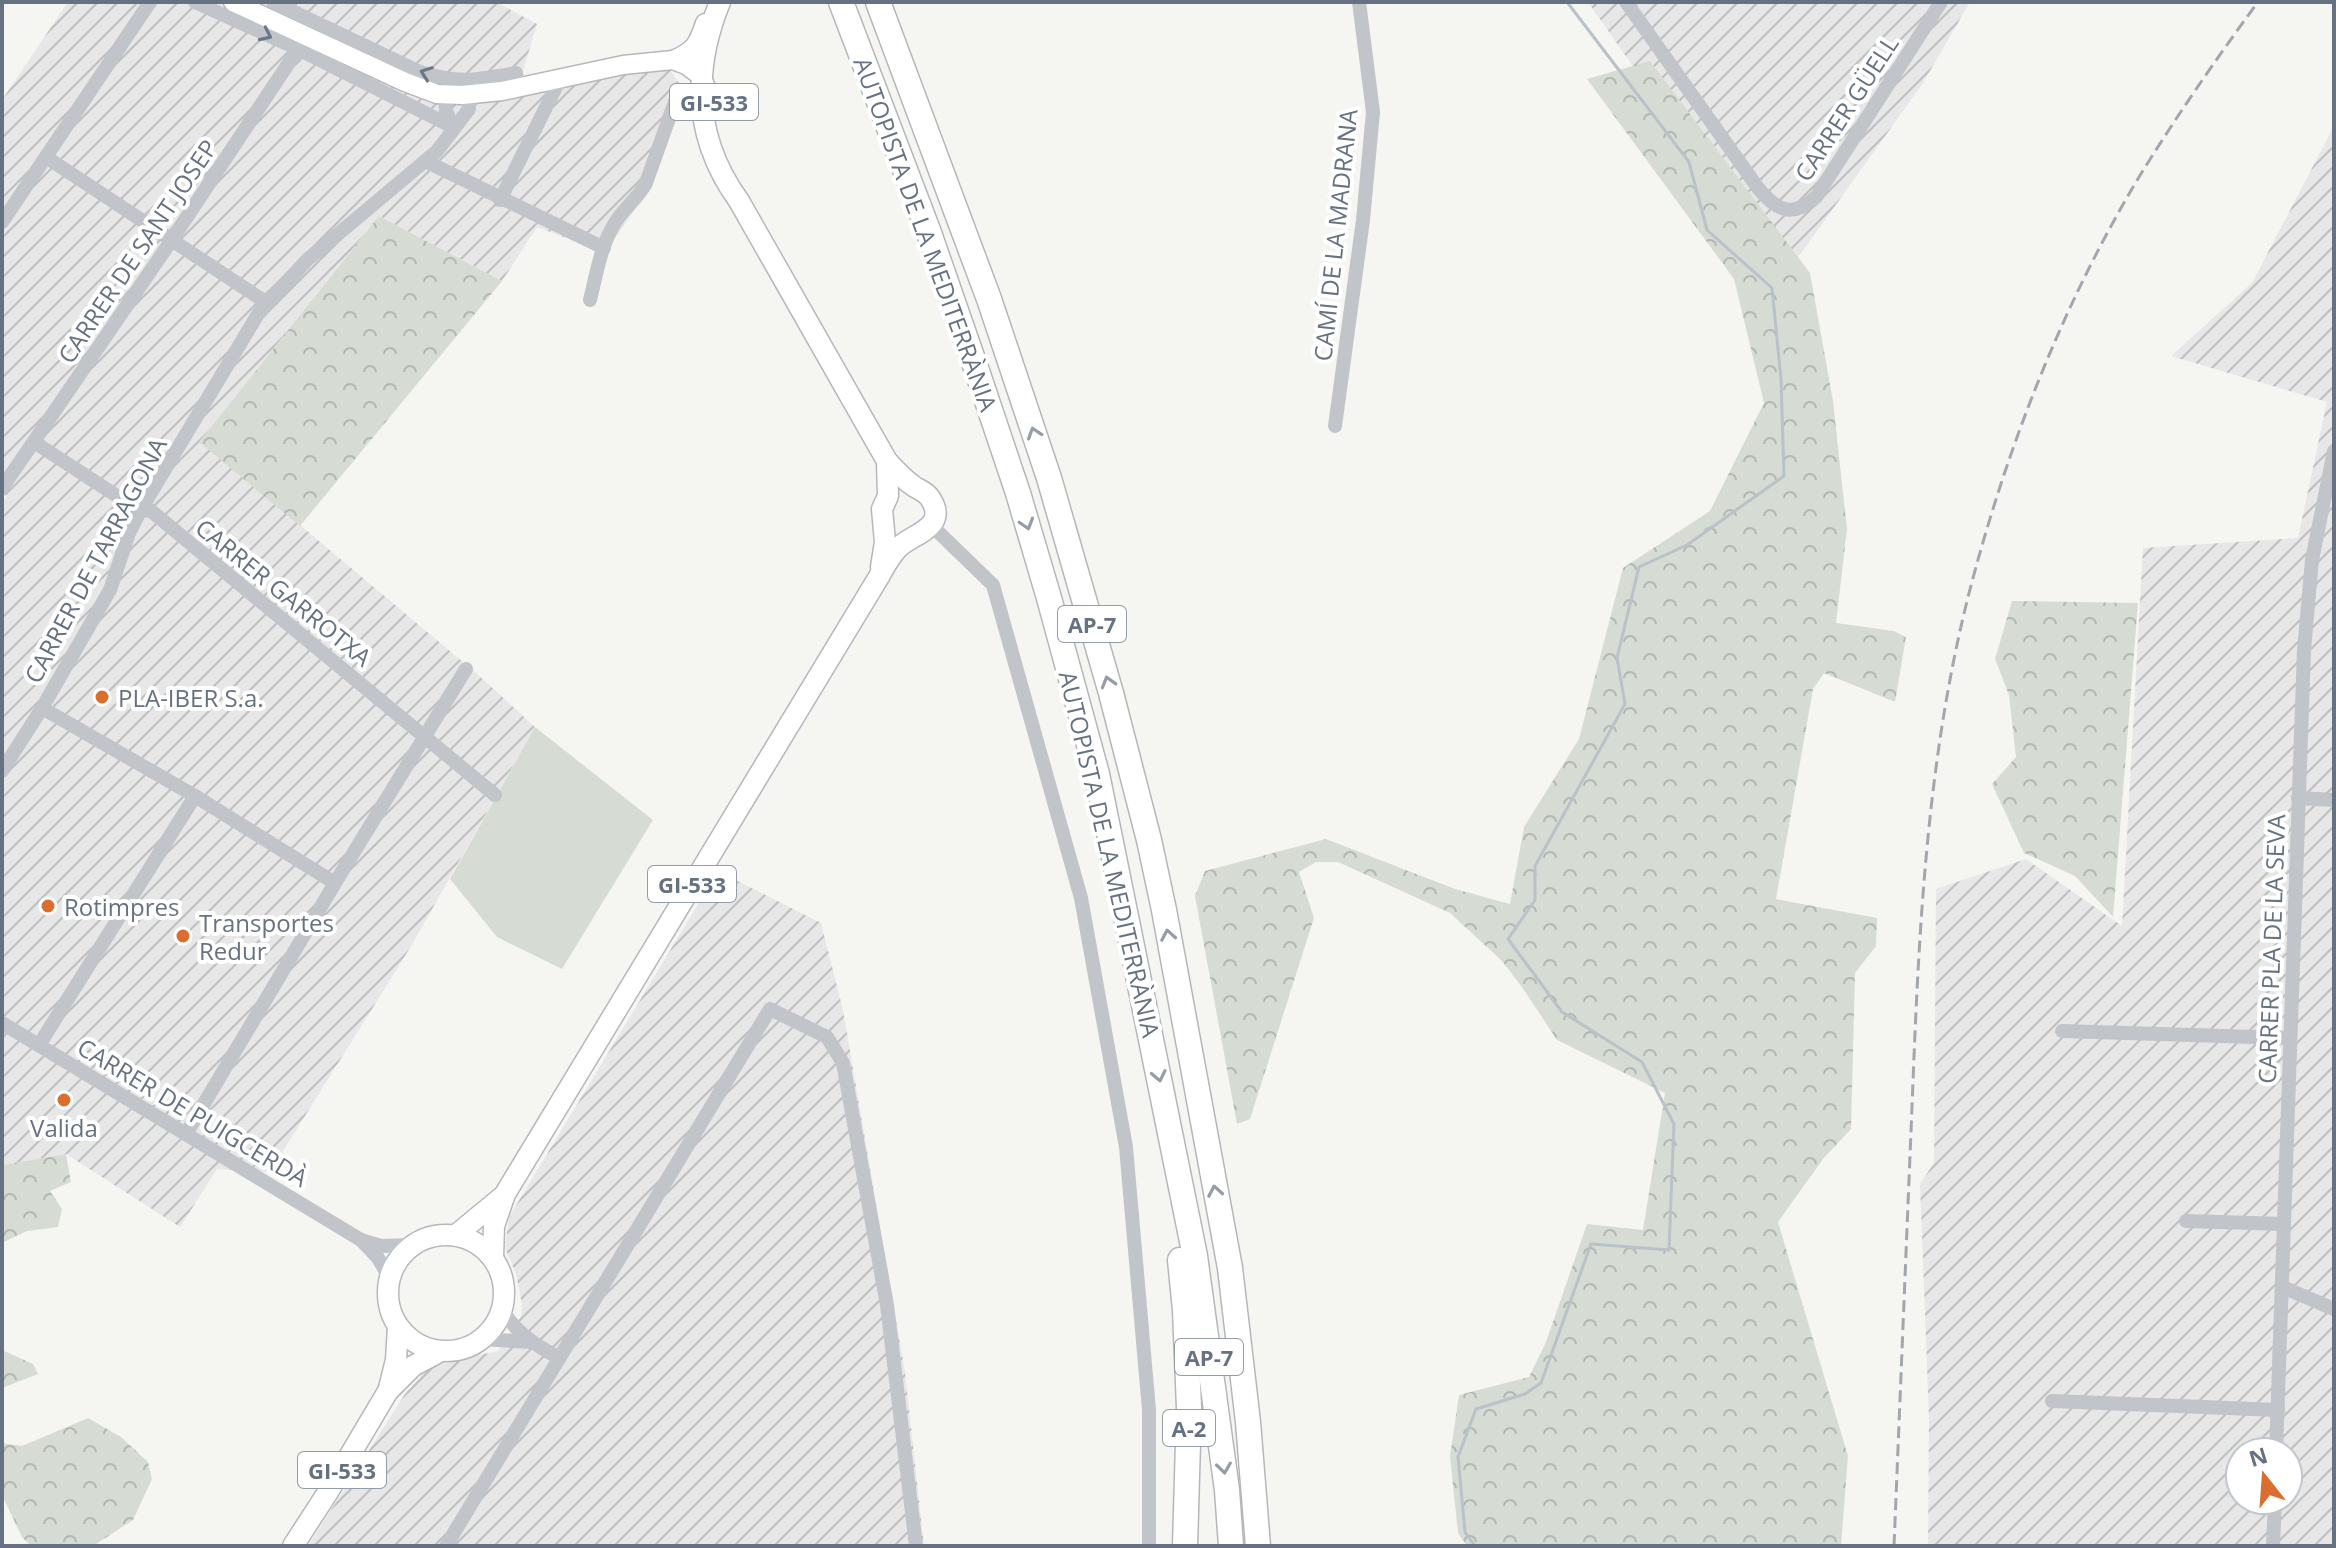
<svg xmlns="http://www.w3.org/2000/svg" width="2336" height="1548" viewBox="0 0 2336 1548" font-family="'Open Sans',sans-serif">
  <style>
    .industrial { fill: url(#industrial-furrows); fill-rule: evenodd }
    .green { fill: #d6dcd4 }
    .forest { fill: url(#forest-crowns) }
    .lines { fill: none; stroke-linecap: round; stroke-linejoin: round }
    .stream { stroke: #b9c2c8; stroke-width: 3 }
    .secondary-casing { stroke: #b4b7bc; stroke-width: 21 }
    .primary-casing { stroke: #b4b8bc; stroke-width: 23 }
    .highway-casing { stroke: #b4b7ba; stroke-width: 27 }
    .street { stroke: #c1c4c8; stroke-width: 14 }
    .secondary { stroke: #fff; stroke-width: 18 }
    .primary { stroke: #fff; stroke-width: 20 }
    .highway { stroke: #fff; stroke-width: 24 }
    .rail { stroke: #a2a7ad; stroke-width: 3; stroke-dasharray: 12 6; stroke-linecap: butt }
    .oneway { stroke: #6b7686 }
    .oneway2 { stroke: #949ca8 }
    .poi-dot { fill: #d96e2f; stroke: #fff; stroke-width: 3 }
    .labels { text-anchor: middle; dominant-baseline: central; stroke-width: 8; stroke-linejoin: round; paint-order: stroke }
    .shield { fill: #fff; stroke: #949ca8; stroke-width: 2 }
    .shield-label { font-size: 22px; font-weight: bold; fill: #667282 }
    .street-label { font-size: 24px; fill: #667282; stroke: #fff }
    .poi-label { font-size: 24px; fill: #667282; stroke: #fff; text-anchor: start }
  </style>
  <defs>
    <pattern id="industrial-furrows" width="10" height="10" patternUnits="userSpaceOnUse" patternTransform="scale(2)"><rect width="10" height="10" fill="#e6e7e6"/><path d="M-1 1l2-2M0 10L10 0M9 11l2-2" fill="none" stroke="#bec0c0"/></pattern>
    <pattern id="forest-crowns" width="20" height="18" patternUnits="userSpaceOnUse" patternTransform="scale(2)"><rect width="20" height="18" fill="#d6dcd4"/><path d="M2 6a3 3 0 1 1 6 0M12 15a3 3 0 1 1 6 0" fill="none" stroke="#b1b7b1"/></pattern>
  </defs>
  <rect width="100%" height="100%" fill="#f5f6f2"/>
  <g class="industrial">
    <path d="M 68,2 L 496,2 L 537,24 L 521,78 L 659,53 L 679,83 L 645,195 L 605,253 L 537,227 L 502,281 L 379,216 L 200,441 L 476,673 L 535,727 L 410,948 L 270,1172 L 217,1169 L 180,1227 L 66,1154 L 2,1165 L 2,503 L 6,496 L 2,493 L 2,100 Z"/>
    <path d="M 1588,2 L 1970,2 L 1923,83 L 1782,280 Z"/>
    <path d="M 2333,128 L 2334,1546 L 1928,1546 L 1929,1417 L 1920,1184 L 1934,1163 L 1936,889 L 2026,859 L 2122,926 L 2143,548 L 2298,538 L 2327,402 L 2171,356 L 2252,283 ZM 2240,1452 L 2288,1452 L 2288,1500 L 2240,1500 Z"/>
    <path d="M 718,871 L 821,923 L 843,1010 L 905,1372 L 924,1546 L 308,1546 L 405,1394 L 427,1369 L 460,1359 L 498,1351 L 521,1316 L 522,1304 L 516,1274 L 505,1248 L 509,1217 Z"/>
  </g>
  <path class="green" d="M 535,727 L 653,820 L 562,969 L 497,937 L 450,879 Z"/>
  <g class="forest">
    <path d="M 1650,61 L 1810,273 L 1833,401 L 1847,529 L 1836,623 L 1894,631 L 1906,637 L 1895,702 L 1824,673 L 1813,689 L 1776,899 L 1877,918 L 1876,946 L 1855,973 L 1851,1129 L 1823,1159 L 1778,1222 L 1848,1456 L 1841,1546 L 1467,1546 L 1458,1533 L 1450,1456 L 1459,1395 L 1529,1377 L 1546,1342 L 1587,1224 L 1643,1230 L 1665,1093 L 1557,1040 L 1522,987 L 1502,961 L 1450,913 L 1338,862 L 1316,862 L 1299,872 L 1314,918 L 1250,1119 L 1237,1124 L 1195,896 L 1205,871 L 1326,839 L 1455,889 L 1510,904 L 1524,827 L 1579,739 L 1623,568 L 1710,511 L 1764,403 L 1734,279 L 1587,79 Z"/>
    <path d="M 379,216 L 502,281 L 300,526 L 199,442 Z"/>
    <path d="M 2012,601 L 2138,603 L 2113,917 L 2075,876 L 2024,853 L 1992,784 L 2016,757 L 2009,695 L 1995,659 Z"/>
    <path d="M 66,1154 L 71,1182 L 50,1191 L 62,1209 L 58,1227 L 27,1231 L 2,1243 L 2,1165 Z"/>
    <path d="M 2,1350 L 33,1364 L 38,1374 L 2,1388 Z"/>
    <path d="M 88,1418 L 121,1437 L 148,1462 L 152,1479 L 133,1520 L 93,1546 L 31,1546 L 22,1537 L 2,1495 L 2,1443 L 22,1446 Z"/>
  </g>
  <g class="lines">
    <path class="stream" d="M 1475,1546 L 1465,1532 L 1458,1457 L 1476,1409 L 1525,1394 L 1541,1383 L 1591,1244 L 1669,1250 L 1674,1124 L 1642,1062 L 1562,1012 L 1508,939 L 1535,900 L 1535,866 L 1625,704 L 1617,658 L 1639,567 L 1687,545 L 1784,476 L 1781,379 L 1772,288 L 1707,230 L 1689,162 L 1567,2"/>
    <defs>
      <g id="secondary">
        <path d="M 233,2 L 405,82 L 437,94 L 462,95 L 502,91 L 623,65 L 673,60 L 686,65 L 701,76 L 706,87"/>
        <path d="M 673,60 C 694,51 698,45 705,23"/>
      </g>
      <g id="primary">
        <path d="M 881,567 L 885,542 L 882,509 L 888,496 L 887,461"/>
        <circle cx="446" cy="1293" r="58"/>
        <path d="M 456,1235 L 502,1197"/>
        <path d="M 493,1258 L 494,1226 L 505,1194 L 880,575 C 885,566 890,556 898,548 C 911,534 950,528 930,498 C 926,492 920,490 915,487 C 904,480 895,470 887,461 L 739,201 C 694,139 692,71 720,2"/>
        <path d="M 389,1388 L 396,1360 L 398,1327"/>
        <path d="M 293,1546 L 328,1492 L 388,1391 L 413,1366 L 441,1351"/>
      </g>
      <g id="highway">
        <path d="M 841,2 L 928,230 L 978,374 L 1018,493 L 1049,598 L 1097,774 L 1195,1256 L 1227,1490 L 1231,1546"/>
        <path d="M 878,2 L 989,299 L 1049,478 L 1111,693 L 1149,840 L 1164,910 L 1230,1268 L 1248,1422 L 1258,1546"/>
        <path d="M 1180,1260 L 1185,1310 L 1189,1408 L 1185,1546"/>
      </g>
    </defs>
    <use href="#secondary" class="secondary-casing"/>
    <use href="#primary" class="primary-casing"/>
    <use href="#highway" class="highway-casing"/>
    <g class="street">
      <path d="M 195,2 L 298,49 L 453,127"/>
      <path d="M 273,2 L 420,72 C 459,84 476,80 516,73 L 518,87"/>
      <path d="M 1626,2 L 1758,188 C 1776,210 1792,219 1816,197 L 1941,2"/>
      <path d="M 445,95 L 446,111 L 453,127"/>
      <path d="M 46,157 L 267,303"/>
      <path d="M 425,161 L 604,248"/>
      <path d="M 500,200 L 560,79"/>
      <path d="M 2,222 L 150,2"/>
      <path d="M 590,300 C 596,276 600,250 612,228 C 620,211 637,200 646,183 L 677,96"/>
      <path d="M 1335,426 L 1363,220 L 1373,112 L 1359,2"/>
      <path d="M 34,442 L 140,511 L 150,510 L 495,795"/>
      <path d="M 2,488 L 171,241 L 298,49 L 305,36"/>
      <path d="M 931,525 L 993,585 L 1081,898 L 1126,1147 L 1149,1410 L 1149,1546"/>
      <path d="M 42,708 L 195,796 L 335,883"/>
      <path d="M 2,771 L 42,708 L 110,590 L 129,533 L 140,511 L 258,314 L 307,260 L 437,151 L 469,109 L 467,81"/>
      <path d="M 2298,798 L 2334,800"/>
      <path d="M 2,1023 L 361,1240 L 381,1246 L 412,1245"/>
      <path d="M 2062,1031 L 2290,1038"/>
      <path d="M 39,1045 L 195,796"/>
      <path d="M 186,1134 L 335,883 L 466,669"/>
      <path d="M 2186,1221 L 2284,1224"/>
      <path d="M 361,1240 L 378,1258 L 389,1277"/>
      <path d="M 2282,1287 L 2334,1309"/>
      <path d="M 502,1310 C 518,1334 534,1344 559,1358"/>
      <path d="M 481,1339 L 531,1342"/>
      <path d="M 2052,1401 L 2278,1410"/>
      <path d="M 2276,1452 L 2304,650 L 2312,560 L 2334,451"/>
      <path d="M 446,1546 L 770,1009 L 827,1037 L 843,1063 L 887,1305 L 916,1546"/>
      <path d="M 2273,1546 L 2275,1500"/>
    </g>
    <use href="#secondary" class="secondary"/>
    <use href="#primary" class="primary"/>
    <use href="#highway" class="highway"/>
    <path class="rail" d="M 1894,1546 C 1900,1400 1906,1253 1912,1107 C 1919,925 1927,743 1976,567 C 2013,432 2067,297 2139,177 C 2176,117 2216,59 2258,2"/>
  </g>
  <defs><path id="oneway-chevron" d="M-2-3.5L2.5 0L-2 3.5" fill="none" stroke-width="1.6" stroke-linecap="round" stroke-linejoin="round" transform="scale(2)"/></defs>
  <g class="oneway">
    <use href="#oneway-chevron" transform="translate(266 35) rotate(25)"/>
    <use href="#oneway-chevron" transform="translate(426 73) rotate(-160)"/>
  </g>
  <g class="oneway2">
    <use href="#oneway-chevron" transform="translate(1034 433) rotate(-108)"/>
    <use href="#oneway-chevron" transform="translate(1027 524) rotate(73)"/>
    <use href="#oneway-chevron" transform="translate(1108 682) rotate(-106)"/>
    <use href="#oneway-chevron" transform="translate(1168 935) rotate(-100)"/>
    <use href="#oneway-chevron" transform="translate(1159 1076) rotate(78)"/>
    <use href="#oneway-chevron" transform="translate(1215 1191) rotate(-100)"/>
    <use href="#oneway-chevron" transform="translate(1224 1468) rotate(82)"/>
  </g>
  <g class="poi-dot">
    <circle cx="102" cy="697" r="8"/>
    <circle cx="48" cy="906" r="8"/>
    <circle cx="183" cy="936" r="8"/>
    <circle cx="64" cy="1100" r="8"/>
  </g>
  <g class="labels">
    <g class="shield">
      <rect x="670" y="84" width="88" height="36" rx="6"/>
      <rect x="1058" y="606" width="68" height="36" rx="6"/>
      <rect x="648" y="866" width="88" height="36" rx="6"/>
      <rect x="1175" y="1339" width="68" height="36" rx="6"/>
      <rect x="1163" y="1410" width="52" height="36" rx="6"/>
      <rect x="298" y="1452" width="88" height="36" rx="6"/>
    </g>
    <g class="shield-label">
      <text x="714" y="102">GI-533</text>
      <text x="1092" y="624">AP-7</text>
      <text x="692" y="884">GI-533</text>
      <text x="1209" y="1357">AP-7</text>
      <text x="1189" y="1428">A-2</text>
      <text x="342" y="1470">GI-533</text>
    </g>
    <g class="street-label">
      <text transform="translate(1846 108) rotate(-57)">CARRER GÜELL</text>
      <text transform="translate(926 234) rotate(70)">AUTOPISTA DE LA MEDITERRÀNIA</text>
      <text transform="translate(1335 235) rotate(-84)">CAMÍ DE LA MADRANA</text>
      <text transform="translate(137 251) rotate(-56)">CARRER DE SANT JOSEP</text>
      <text transform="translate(95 560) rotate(-62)">CARRER DE TARRAGONA</text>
      <text transform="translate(284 592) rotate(39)">CARRER GARROTXA</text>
      <text transform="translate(1110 854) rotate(77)">AUTOPISTA DE LA MEDITERRÀNIA</text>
      <text transform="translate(2271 949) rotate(-88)">CARRER PLA DE LA SEVA</text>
      <text transform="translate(193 1112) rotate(31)">CARRER DE PUIGCERDÀ</text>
    </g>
    <g class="poi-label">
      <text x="118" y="697">PLA-IBER S.a.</text>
      <text x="64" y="906">Rotimpres</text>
      <text x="199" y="922">Transportes<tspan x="199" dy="28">Redur</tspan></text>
      <text x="64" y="1127" text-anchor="middle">Valida</text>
    </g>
  </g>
  <rect width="2336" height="1548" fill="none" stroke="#667282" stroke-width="8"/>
  <g transform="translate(2264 1476) rotate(343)"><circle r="38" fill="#ffffff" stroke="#c2c7cd" stroke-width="2"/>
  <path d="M0-6L14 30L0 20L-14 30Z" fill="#d96e2f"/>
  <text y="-12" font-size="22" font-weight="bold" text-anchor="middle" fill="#667282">N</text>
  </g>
</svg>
